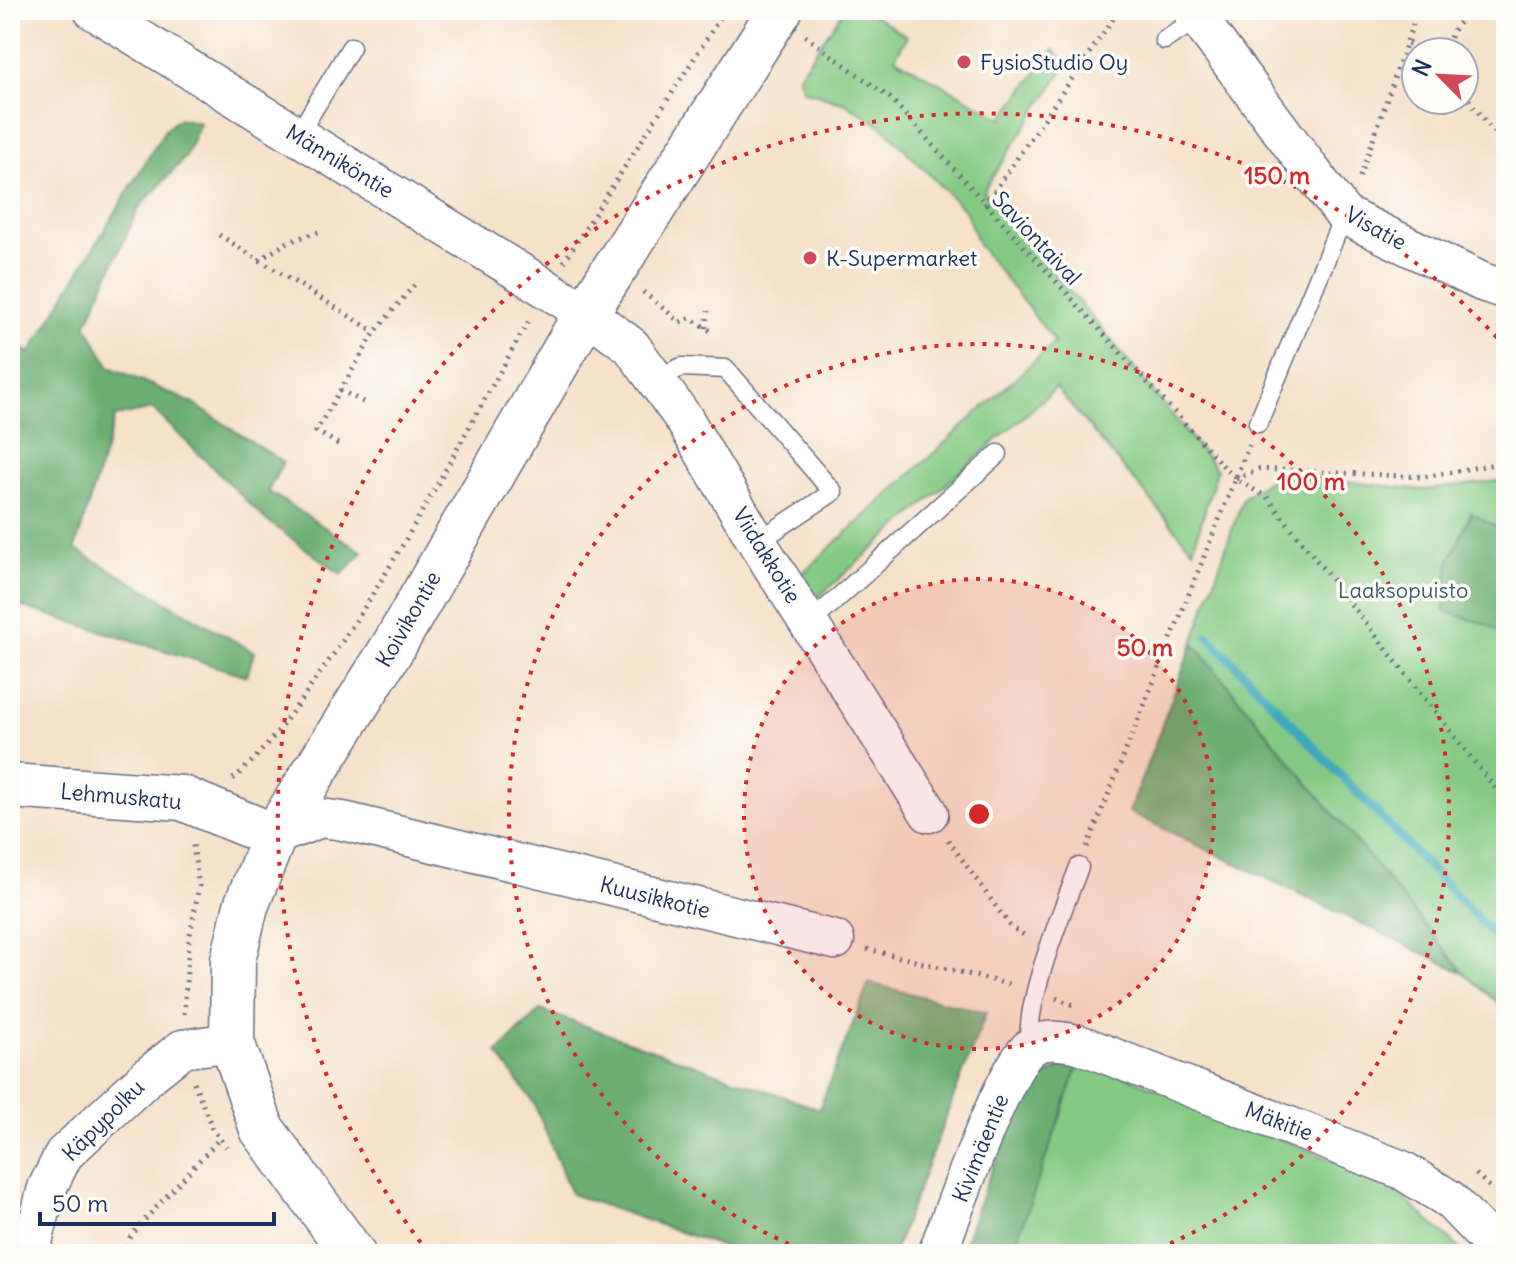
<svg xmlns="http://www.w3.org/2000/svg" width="1516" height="1264" viewBox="0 0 1516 1264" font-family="Delius,sans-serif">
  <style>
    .green { fill: #85ca84; stroke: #507c71; stroke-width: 2 }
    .forest { fill: #6cae72; stroke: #446e68; stroke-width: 2 }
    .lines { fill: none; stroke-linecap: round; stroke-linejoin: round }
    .stream { stroke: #3ba9bb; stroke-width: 9 }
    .lane-casing { stroke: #686d83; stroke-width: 21 }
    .street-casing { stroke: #686d83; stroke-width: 41 }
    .secondary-casing { stroke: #686d83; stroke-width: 47 }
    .path { stroke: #686d83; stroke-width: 5; stroke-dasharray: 2 6; stroke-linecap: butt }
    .lane { stroke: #fff; stroke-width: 18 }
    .street { stroke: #fff; stroke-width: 38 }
    .secondary { stroke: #fff; stroke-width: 44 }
    .ring { fill: none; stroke: #d62828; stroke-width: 4; stroke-dasharray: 4 8 }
    .poi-dot { fill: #d1495b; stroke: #fdfcf7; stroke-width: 3 }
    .labels { text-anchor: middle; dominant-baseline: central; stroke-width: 7; stroke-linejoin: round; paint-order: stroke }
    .poi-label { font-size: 22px; fill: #1b2f5e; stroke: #fdfcf7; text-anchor: start }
    .street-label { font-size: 22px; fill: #1b2f5e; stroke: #fdfcf7 }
    .park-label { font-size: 22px; fill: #3b5e69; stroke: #fdfcf7 }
    .centre { fill: #d62828; stroke: #fdfcf7; stroke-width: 4 }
    .ring-label { font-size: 24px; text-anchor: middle; font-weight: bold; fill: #d62828; stroke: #fdfcf7; stroke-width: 7; stroke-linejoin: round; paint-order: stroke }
  </style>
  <rect width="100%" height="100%" fill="#fdfcf7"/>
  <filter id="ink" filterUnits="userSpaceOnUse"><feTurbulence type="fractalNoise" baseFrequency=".0125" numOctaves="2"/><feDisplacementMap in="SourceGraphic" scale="16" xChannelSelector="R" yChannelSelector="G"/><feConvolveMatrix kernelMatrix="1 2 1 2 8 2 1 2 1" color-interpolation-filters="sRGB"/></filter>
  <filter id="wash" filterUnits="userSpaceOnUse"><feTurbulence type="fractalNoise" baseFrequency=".006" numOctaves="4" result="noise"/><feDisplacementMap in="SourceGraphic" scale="32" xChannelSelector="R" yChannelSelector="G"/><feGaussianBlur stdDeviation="1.8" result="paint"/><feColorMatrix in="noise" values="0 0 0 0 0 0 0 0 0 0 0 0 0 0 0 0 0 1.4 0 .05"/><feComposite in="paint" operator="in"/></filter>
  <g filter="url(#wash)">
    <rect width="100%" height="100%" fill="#f6e1c9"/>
    <g class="green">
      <path d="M 844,10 L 866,10 L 907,36 L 895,58 L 1002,118 L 1054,50 L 1067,64 L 983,191 L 1107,335 L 1217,470 L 1193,550 L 1056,388 L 809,605 L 795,580 L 1055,342 L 978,244 L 966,212 L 883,127 L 845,103 L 803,90 L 798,76 Z"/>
      <path d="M 1277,474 L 1424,490 L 1506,480 L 1506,1010 L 1464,973 L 1193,643 L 1243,498 Z"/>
      <path d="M 1081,1058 L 1386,1182 L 1466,1254 L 1012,1254 Z"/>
    </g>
    <g class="forest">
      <path d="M 179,118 L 200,123 L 186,157 L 138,209 L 86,325 L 110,367 L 192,403 L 283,462 L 268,491 L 363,552 L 342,575 L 266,520 L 153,409 L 115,417 L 75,549 L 254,652 L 247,676 L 10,603 L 10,342 L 30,353 L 165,130 Z"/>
      <path d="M 1471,513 L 1506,532 L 1506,636 L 1488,625 L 1444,611 L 1449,563 Z"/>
      <path d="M 1193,643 L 1464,973 L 1129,812 Z"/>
      <path d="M 869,983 L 986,1013 L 893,1254 L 743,1254 L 571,1194 L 534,1103 L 497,1053 L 540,1010 L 819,1109 Z"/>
      <path d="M 1081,1058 L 1012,1254 L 960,1254 L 1023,1086 Z"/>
    </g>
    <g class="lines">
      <path class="stream" d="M 1208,636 L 1506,948"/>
    </g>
  </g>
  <g filter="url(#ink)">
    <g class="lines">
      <defs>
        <g id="lane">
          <path d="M 1164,40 L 1198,19"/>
          <path d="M 298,135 L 351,47"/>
          <path d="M 656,378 L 682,367 L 726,369 L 833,492 L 757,542"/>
          <path d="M 1258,423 L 1344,215"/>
          <path d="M 810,623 L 998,454"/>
          <path d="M 1031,1047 C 1021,1009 1064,907 1079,867"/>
        </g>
        <g id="street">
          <path d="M 93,10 L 586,313 L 631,346 L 684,419 L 757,542 L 929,813"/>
          <path d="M 1192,10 L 1344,215 L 1482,282 L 1506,290"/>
          <path d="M 274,836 L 321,818 L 343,821 L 835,940"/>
          <path d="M 30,1254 L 47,1188 L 64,1154 L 147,1077 L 182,1049 L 232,1042"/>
          <path d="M 937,1254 C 952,1216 1004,1066 1031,1047 C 1044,1037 1064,1041 1079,1044 L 1402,1170 L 1449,1199 L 1502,1254"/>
        </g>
        <g id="secondary">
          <path d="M 10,786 L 182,798 L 274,836"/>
          <path d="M 353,1254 L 262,1129 L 232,1042 L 233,960 L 246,906 L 274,836 L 393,647 L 586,313 L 780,10"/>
        </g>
      </defs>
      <use href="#lane" class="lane-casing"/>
      <use href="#street" class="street-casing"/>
      <use href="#secondary" class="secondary-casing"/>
      <g class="path">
        <path d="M 805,36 L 890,98 L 1235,479 L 1267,497 L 1506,802"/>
        <path d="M 1408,43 L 1425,52"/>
        <path d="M 1443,52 L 1455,27 L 1472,10"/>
        <path d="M 1464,93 L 1506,149"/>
        <path d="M 1360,177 L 1418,10"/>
        <path d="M 985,205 L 1119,10"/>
        <path d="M 219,235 L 375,332"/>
        <path d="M 259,260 L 288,242 L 321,231"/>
        <path d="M 564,262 L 725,10"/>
        <path d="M 643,292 L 680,322 L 690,318 L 714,333"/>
        <path d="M 706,328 L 708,311"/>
        <path d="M 340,390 L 363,402"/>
        <path d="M 338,444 L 316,431 L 375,332 L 415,284"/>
        <path d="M 1236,479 L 1259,469 L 1424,477 L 1506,462"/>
        <path d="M 233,779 C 264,753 287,719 311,686 C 395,571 459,442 530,319"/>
        <path d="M 948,840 L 1010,926 L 1027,937"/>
        <path d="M 1087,847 L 1249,445"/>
        <path d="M 867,949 L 1012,985"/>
        <path d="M 1056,998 L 1076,1006"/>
        <path d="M 184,1014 L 189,941 L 199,886 L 193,845 L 195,842"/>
        <path d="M 194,1082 L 212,1128 L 226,1147"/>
        <path d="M 1476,1174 L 1492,1189"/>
        <path d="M 127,1254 L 130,1238 L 139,1226 L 220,1138"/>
      </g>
      <use href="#lane" class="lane"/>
      <use href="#street" class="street"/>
      <use href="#secondary" class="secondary"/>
    </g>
  </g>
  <circle cx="979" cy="814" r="235" fill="#d62828" fill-opacity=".12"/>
  <g class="ring">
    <circle cx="979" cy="814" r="235"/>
    <path d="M811 1253A470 470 0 1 1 1147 1253"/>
    <path d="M428 1252A704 704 0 0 1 1502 343"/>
  </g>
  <g class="poi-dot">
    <circle cx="964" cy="62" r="8"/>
    <circle cx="810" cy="258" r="8"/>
  </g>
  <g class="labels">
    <g class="poi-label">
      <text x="980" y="62">FysioStudio Oy</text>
      <text x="826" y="258">K-Supermarket</text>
    </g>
    <g class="street-label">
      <text transform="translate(340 161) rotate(31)">Männiköntie</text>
      <text transform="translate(1376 228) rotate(29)">Visatie</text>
      <text transform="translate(1037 238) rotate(47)">Saviontaival</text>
      <text transform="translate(767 555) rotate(58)">Viidakkotie</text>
      <text transform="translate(408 619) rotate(-60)">Koivikontie</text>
      <text transform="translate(121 796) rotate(5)">Lehmuskatu</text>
      <text transform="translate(655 897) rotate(14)">Kuusikkotie</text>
      <text transform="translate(103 1120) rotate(-45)">Käpypolku</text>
      <text transform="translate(1279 1121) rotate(21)">Mäkitie</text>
      <text transform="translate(980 1148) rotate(-68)">Kivimäentie</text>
    </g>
    <g class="park-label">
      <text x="1403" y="590">Laaksopuisto</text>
    </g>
  </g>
  <circle cx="979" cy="814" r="12" class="centre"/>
  <g class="ring-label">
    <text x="1277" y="184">150 m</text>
    <text x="1311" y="490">100 m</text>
    <text x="1145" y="656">50 m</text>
  </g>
  <rect width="1516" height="1264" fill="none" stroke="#fdfcf7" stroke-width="40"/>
  <g transform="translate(1440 76) rotate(294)"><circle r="38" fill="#fdfcf7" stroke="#a3aaba" stroke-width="2"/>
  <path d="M0-6L14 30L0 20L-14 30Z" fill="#d1495b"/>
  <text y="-12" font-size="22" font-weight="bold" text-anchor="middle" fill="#1b2f5e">N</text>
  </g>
  <path d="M40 1212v12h234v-12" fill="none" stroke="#1b2f5e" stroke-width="4"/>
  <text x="52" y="1212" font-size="24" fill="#1b2f5e" stroke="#fdfcf7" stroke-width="6" paint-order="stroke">50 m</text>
</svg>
